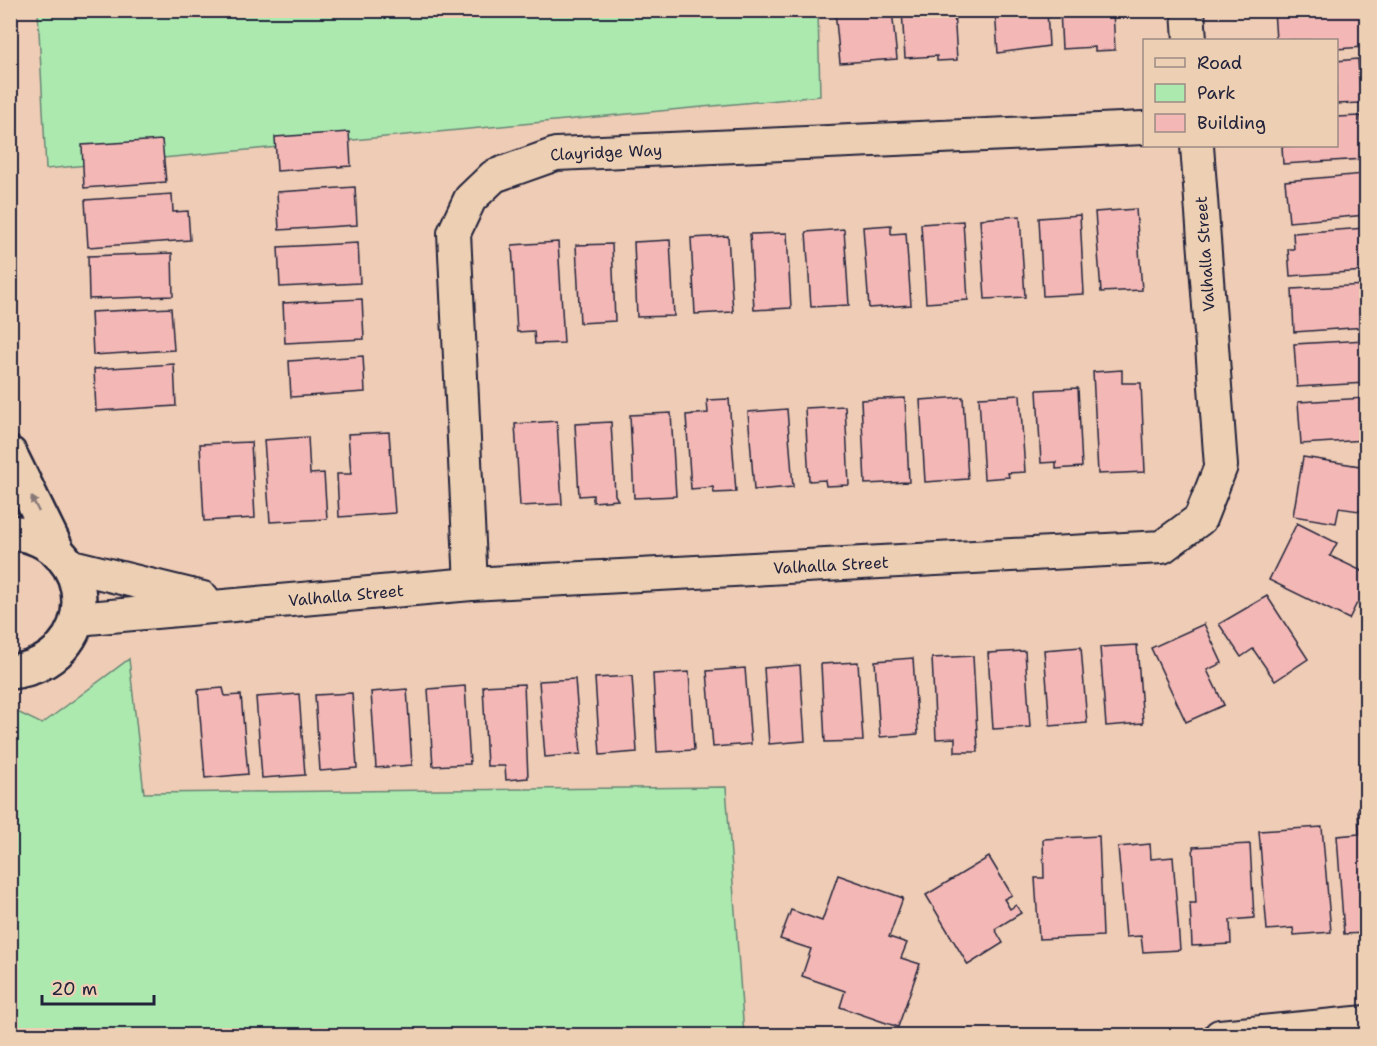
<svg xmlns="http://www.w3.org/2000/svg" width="1377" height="1046" viewBox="0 0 1377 1046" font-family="'Shantell Sans',sans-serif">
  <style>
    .green { fill: #ace9af; stroke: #678675; stroke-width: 1.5 }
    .building { fill: #f3b8b5; stroke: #22223b; stroke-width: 1.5 }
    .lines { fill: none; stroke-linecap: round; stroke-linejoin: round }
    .street-casing { stroke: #22223b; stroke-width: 36 }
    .secondary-casing { stroke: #22223b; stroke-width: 38 }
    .street { stroke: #edd0b4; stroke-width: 32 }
    .secondary { stroke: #edd0b4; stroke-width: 33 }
    .oneway { fill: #887978 }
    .labels { text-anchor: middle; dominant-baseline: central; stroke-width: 5; stroke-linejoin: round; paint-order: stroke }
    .street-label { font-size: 16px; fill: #22223b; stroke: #edd0b4 }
  </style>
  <rect width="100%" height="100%" fill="#efccb5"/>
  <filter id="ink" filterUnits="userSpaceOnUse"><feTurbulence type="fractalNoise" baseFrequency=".0167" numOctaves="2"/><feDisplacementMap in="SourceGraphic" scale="12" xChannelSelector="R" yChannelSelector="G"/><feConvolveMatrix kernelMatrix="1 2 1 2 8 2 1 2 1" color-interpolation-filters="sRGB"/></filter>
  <g filter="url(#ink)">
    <g class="green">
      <path d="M 38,11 L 818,11 L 820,96 L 46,169 Z"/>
      <path d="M 129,659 L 144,793 L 726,787 L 744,1035 L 11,1035 L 11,709 L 42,724 Z"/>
    </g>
    <g class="building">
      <path d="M 835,10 L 892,10 L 897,59 L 840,63 Z"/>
      <path d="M 902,10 L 954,10 L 957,60 L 937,61 L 937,56 L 905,58 Z"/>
      <path d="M 995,10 L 1047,10 L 1049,46 L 998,53 Z"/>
      <path d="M 1060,10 L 1113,10 L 1115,50 L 1095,51 L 1095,47 L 1062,49 Z"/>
      <path d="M 1274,10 L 1366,10 L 1366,29 L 1363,29 L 1364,47 L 1336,49 L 1336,40 L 1276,40 Z"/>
      <path d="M 1358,59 L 1361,103 L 1336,104 L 1336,61 Z"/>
      <path d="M 1361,116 L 1364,159 L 1283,164 L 1282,146 L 1336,146 L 1336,117 Z"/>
      <path d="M 349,132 L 351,166 L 277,171 L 275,137 Z"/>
      <path d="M 162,140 L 166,182 L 84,188 L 82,145 Z"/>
      <path d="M 1364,174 L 1366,215 L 1289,222 L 1285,181 Z"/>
      <path d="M 355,187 L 357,225 L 279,230 L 277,192 Z"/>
      <path d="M 172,194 L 173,212 L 188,211 L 190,240 L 88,247 L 85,200 Z"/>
      <path d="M 1136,209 L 1142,290 L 1101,292 L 1095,212 Z"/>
      <path d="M 1080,215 L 1084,294 L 1043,296 L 1039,218 Z"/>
      <path d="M 1020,216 L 1025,297 L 985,299 L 980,219 Z"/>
      <path d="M 963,221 L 968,300 L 926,303 L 921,224 Z"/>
      <path d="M 891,225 L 891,234 L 906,233 L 911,305 L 869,308 L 863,227 Z"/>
      <path d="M 1366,228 L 1366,271 L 1290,276 L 1288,249 L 1294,249 L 1293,233 Z"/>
      <path d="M 844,229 L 849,305 L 811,307 L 806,232 Z"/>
      <path d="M 787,233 L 791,308 L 754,310 L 750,234 Z"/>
      <path d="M 728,236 L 733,312 L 695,314 L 691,238 Z"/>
      <path d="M 670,240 L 674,316 L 637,317 L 634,242 Z"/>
      <path d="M 558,242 L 564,343 L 535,344 L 534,331 L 517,332 L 512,245 Z"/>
      <path d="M 358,243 L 360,283 L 280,287 L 278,247 Z"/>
      <path d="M 612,244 L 615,321 L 580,323 L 576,245 Z"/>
      <path d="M 172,253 L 173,296 L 89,299 L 88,256 Z"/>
      <path d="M 1366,285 L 1366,327 L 1294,332 L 1292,289 Z"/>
      <path d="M 362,299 L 364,339 L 285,343 L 283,303 Z"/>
      <path d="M 171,308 L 174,350 L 93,355 L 91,312 Z"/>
      <path d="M 1366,340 L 1366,383 L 1297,387 L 1294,344 Z"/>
      <path d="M 363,356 L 365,392 L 291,397 L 289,361 Z"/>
      <path d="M 174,364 L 176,406 L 96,411 L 94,369 Z"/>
      <path d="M 1122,370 L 1122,383 L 1141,383 L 1145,472 L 1098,474 L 1093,372 Z"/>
      <path d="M 1078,388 L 1082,467 L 1056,469 L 1056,462 L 1041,463 L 1037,390 Z"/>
      <path d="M 1020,395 L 1025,472 L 1008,473 L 1009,477 L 984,479 L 979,397 Z"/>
      <path d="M 963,397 L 968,479 L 925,482 L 920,400 Z"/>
      <path d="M 905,398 L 909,482 L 865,484 L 861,400 Z"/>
      <path d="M 1366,398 L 1366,440 L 1301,444 L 1298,402 Z"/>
      <path d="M 729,399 L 736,492 L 714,493 L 713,487 L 691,489 L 686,415 L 708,413 L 707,400 Z"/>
      <path d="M 845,406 L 849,485 L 826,486 L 825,480 L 809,481 L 805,408 Z"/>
      <path d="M 787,409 L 793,487 L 754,490 L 748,412 Z"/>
      <path d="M 671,413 L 676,496 L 634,498 L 630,415 Z"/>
      <path d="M 557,421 L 562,504 L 520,506 L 515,424 Z"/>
      <path d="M 611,422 L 615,495 L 618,500 L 593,502 L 593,495 L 579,496 L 575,424 Z"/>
      <path d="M 389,432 L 395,513 L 339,517 L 337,474 L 351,474 L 348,434 Z"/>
      <path d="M 308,437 L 310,474 L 324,473 L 327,519 L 270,522 L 264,440 Z"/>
      <path d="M 251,442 L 255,518 L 204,521 L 200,444 Z"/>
      <path d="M 1303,457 L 1366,467 L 1366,512 L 1339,508 L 1336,523 L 1293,516 Z"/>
      <path d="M 1297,523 L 1337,543 L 1330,556 L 1366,573 L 1366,607 L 1357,603 L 1349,619 L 1269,580 Z"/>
      <path d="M 1267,596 L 1308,659 L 1275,681 L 1253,649 L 1241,657 L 1219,624 Z"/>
      <path d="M 1204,624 L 1222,663 L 1207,670 L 1224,705 L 1186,722 L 1151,648 Z"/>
      <path d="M 1137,645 L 1143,723 L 1106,726 L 1100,647 Z"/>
      <path d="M 1081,647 L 1087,723 L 1050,726 L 1044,650 Z"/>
      <path d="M 1025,651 L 1030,727 L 993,729 L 988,653 Z"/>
      <path d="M 973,656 L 978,752 L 955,752 L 955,738 L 936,739 L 932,658 Z"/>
      <path d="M 913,658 L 918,734 L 880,737 L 875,661 Z"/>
      <path d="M 858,662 L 863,741 L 825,742 L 821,664 Z"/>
      <path d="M 800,665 L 805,741 L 769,744 L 764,668 Z"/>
      <path d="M 745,668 L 751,744 L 713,747 L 707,671 Z"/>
      <path d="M 689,672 L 694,750 L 657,752 L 653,674 Z"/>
      <path d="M 632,676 L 637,752 L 600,755 L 595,678 Z"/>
      <path d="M 575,679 L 581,754 L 545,757 L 539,681 Z"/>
      <path d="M 524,684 L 528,778 L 506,780 L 505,766 L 487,766 L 483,686 Z"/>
      <path d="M 465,686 L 470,764 L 433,766 L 428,689 Z"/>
      <path d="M 223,688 L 225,696 L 241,695 L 248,774 L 205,778 L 198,690 Z"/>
      <path d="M 407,689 L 412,765 L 376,768 L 371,692 Z"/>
      <path d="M 352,693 L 357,768 L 320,771 L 315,695 Z"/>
      <path d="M 299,694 L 305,775 L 262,778 L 256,697 Z"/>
      <path d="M 1366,808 L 1366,933 L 1344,934 L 1337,836 L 1359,834 L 1358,809 Z"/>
      <path d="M 1322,827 L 1331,932 L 1294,935 L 1293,928 L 1267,930 L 1259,831 Z"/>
      <path d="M 1099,836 L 1103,936 L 1039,939 L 1035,878 L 1044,878 L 1043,839 Z"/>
      <path d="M 1150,844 L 1151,859 L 1173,857 L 1180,950 L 1143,952 L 1141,936 L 1126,937 L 1118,847 Z"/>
      <path d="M 1250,844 L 1254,918 L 1230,920 L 1231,944 L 1192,946 L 1190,903 L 1196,903 L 1193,847 Z"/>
      <path d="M 989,857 L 1012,895 L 1004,899 L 1010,909 L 1016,905 L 1021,913 L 995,929 L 1003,943 L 968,965 L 926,895 Z"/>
      <path d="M 838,875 L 903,898 L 889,937 L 907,943 L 901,958 L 920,964 L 898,1027 L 840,1007 L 845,991 L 802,976 L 811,949 L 780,939 L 791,910 L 822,921 Z"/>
    </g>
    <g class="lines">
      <defs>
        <g id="street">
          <path d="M 1188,10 L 1190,40"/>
          <path d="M 68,565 L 203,598"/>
          <path id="s1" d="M 471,584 L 454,233 L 470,199 L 494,176 L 556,154 L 1144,128"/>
          <path id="s2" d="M 77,619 L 471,584 L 1162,547 L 1200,519 L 1221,466 L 1197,146"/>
          <path d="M 1220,1036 L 1366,1022"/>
        </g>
        <g id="secondary">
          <path d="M 10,454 L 59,554"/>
          <path d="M 10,532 C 102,541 102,662 10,672"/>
        </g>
      </defs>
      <use href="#street" class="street-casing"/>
      <use href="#secondary" class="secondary-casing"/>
      <use href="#street" class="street"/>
      <use href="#secondary" class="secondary"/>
    </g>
    <defs><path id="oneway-solid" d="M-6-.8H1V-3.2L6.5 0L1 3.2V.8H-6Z" transform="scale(1.5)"/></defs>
    <use class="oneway" href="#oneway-solid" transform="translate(35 504) rotate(-116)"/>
  </g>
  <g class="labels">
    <g class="street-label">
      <text stroke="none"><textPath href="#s1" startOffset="538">Clayridge Way</textPath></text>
      <text transform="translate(1205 254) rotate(-94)">Valhalla Street</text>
      <text stroke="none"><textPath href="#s2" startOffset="756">Valhalla Street</textPath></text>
      <text stroke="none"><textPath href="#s2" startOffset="270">Valhalla Street</textPath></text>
    </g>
  </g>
  <rect width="1377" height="1046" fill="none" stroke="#edd0b4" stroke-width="36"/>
  <rect x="18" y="18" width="1341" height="1010" fill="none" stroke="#22223b" stroke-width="2" filter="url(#ink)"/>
  <rect x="1143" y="39" width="195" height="108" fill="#edd0b4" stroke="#9c8a84" stroke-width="1.5"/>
  <rect x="1155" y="58" width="30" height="9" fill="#edd0b4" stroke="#9c8a84" stroke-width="1.5"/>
  <text x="1197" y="69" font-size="18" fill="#22223b">Road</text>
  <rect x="1155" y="84" width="30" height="18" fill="#ace9af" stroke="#9c8a84" stroke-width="1.5"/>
  <text x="1197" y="99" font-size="18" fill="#22223b">Park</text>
  <rect x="1155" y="114" width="30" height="18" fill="#f3b8b5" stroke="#9c8a84" stroke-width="1.5"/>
  <text x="1197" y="129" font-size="18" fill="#22223b">Building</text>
  <path d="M42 995v9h112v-9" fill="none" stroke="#22223b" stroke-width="3"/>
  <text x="51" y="995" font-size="18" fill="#22223b" stroke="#edd0b4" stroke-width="4.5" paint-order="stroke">20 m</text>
</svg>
